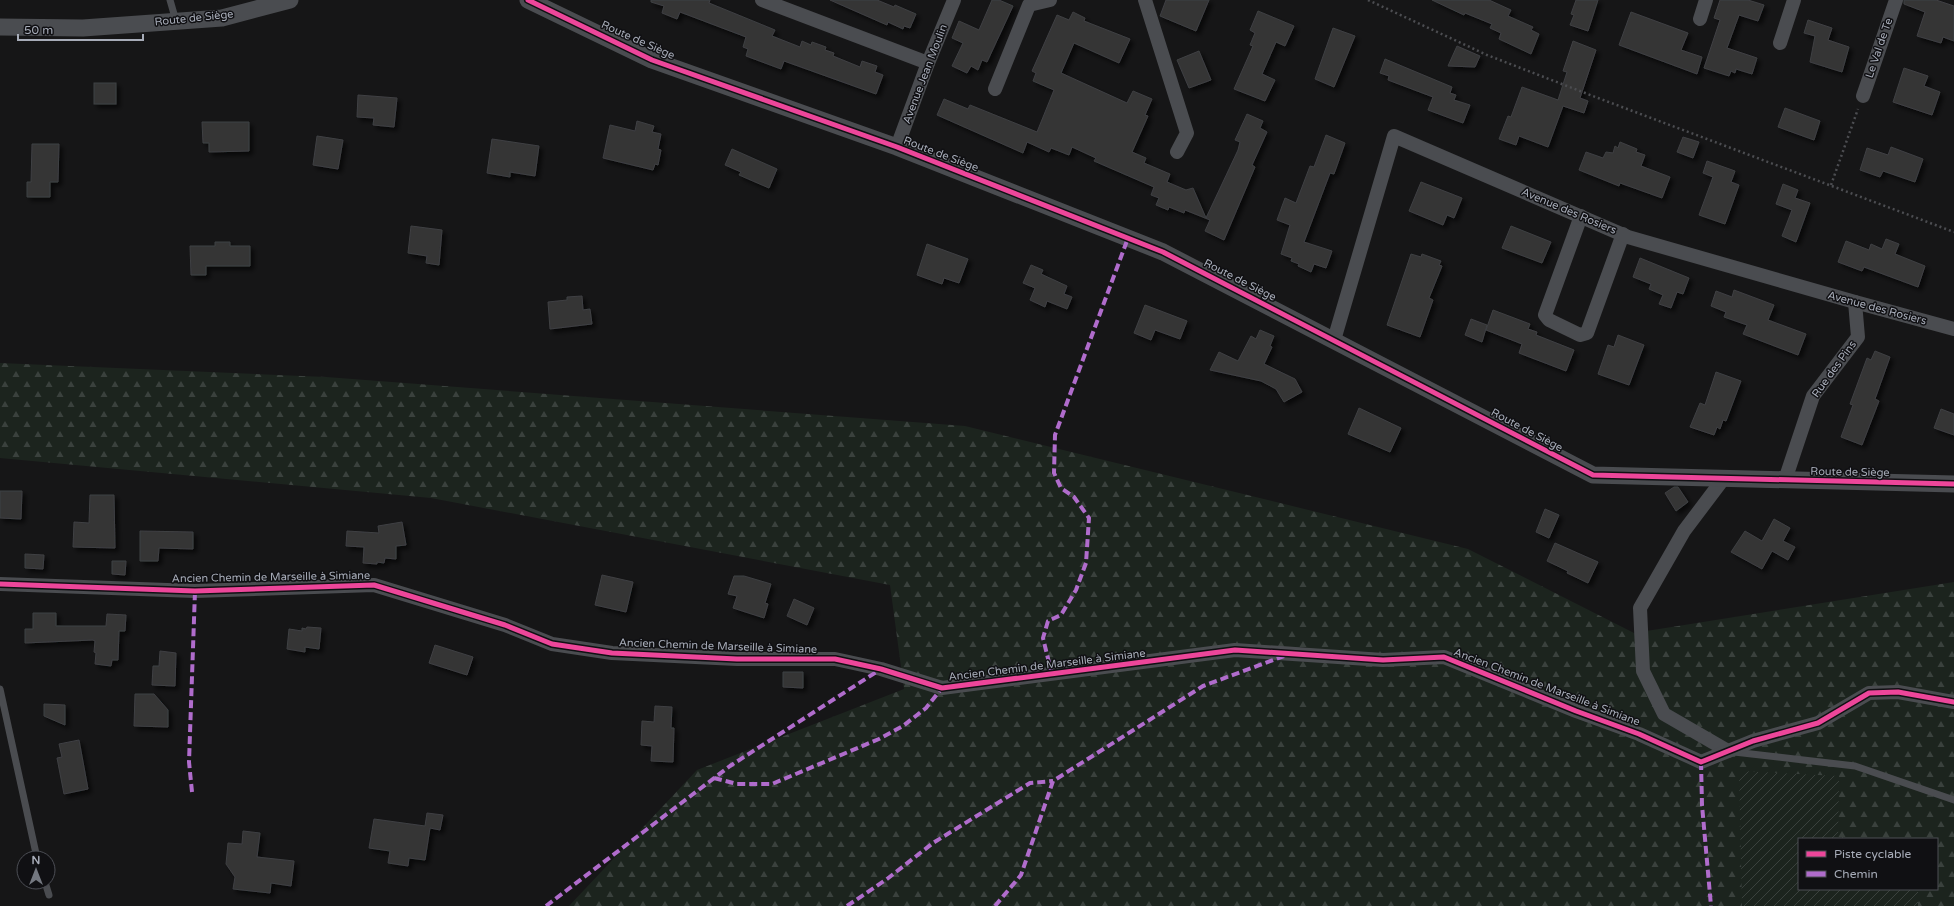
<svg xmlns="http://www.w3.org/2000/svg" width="1954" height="906" viewBox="0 0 1954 906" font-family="'Varela Round',sans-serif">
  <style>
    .forest { fill: url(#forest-firs); fill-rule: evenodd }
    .garden { fill: url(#garden-furrows) }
    .building { fill: #343436; stroke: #3f4043; filter: url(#shadow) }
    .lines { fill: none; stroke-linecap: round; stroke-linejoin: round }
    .path { stroke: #4c4d51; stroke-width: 2.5; stroke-dasharray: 2 3; stroke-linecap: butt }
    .service { stroke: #4a4c50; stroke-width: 7 }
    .minor { stroke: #4a4c50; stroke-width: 14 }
    .tertiary { stroke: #4a4c50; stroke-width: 17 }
    .quiet { stroke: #b06ccc; stroke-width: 4; stroke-dasharray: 8 4; stroke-linecap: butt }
    .cycleway-casing { stroke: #101013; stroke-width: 8 }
    .cycleway { stroke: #ed469a; stroke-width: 5 }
    .labels { text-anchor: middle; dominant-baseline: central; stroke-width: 3; stroke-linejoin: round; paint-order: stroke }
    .street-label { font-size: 11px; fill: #a7acb8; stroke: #101013 }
  </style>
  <defs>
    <pattern id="forest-firs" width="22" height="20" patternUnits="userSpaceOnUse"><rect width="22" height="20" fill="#1c241e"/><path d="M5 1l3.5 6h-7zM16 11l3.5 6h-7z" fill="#3a413d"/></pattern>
    <pattern id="garden-furrows" width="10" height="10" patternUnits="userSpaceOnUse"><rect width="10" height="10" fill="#1c241e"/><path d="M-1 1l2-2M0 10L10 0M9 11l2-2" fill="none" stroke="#3a413d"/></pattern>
    <filter id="shadow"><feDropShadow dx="3.5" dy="3.5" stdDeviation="2" flood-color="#0009"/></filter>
  </defs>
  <rect width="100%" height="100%" fill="#161617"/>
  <path class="forest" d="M 0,363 L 326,377 L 965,426 L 1468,549 L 1634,633 L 1954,582 L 1954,906 L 569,906 L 697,770 L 904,689 L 890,585 L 431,498 L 0,458 ZM 1799,839 L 1937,839 L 1937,889 L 1799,889 Z"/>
  <path class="garden" d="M 1739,771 L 1839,776 L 1838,837 L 1867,839 L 1799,839 L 1799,889 L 1918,889 L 1918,906 L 1742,906 Z"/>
  <g class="building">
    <path d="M 651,0 L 710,0 L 709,3 L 775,30 L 772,36 L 800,47 L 802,41 L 811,45 L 812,42 L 826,47 L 825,50 L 834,53 L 833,56 L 860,67 L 862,61 L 877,66 L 875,72 L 883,75 L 876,94 L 784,61 L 781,69 L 746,56 L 748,49 L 743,47 L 746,37 L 680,12 L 677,19 L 662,13 L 664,6 L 651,2 Z"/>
    <path d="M 830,0 L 877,0 L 894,7 L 895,5 L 916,14 L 910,28 L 904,26 L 903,29 L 888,22 L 887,25 Z"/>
    <path d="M 992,0 L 999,0 L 1013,6 L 987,62 L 982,60 L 978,70 L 971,66 L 967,73 L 952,66 L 963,43 L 952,38 L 959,21 L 979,30 Z"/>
    <path d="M 1166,0 L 1209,0 L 1196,31 L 1160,16 Z"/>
    <path d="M 1432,0 L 1489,0 L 1511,10 L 1508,16 L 1533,27 L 1531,30 L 1539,34 L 1531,54 L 1499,39 L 1501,33 L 1490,28 L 1492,24 L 1465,13 L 1464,15 Z"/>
    <path d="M 1576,0 L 1598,0 L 1588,31 L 1570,25 L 1574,15 L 1571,14 Z"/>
    <path d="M 1720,0 L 1748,0 L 1764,5 L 1758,21 L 1739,15 L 1727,48 L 1757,58 L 1752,74 L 1736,69 L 1735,73 L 1731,71 L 1729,76 L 1704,68 L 1720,20 L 1714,18 Z"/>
    <path d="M 1904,0 L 1936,0 L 1954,6 L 1954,41 L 1943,37 L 1941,43 L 1917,36 L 1925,12 L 1904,4 Z"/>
    <path d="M 1258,11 L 1294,26 L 1285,46 L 1276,42 L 1262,74 L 1275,80 L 1265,101 L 1234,89 L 1253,46 L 1250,45 L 1255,33 L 1250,30 Z"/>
    <path d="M 1073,12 L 1085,18 L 1084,21 L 1130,39 L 1119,63 L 1074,43 L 1061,73 L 1127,103 L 1133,91 L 1152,99 L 1145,115 L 1148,116 L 1132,152 L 1146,158 L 1144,163 L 1170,174 L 1167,182 L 1186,190 L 1193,188 L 1206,218 L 1238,150 L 1240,142 L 1235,140 L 1247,114 L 1263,121 L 1260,128 L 1267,132 L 1252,165 L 1255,167 L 1224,240 L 1205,231 L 1210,220 L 1185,210 L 1184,213 L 1169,207 L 1168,210 L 1156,205 L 1159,198 L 1151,195 L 1154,187 L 1094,161 L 1096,158 L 1072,147 L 1069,155 L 1051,148 L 1049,152 L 1027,142 L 1023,153 L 937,115 L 944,99 L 968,109 L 970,105 L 1037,132 L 1054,90 L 1033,81 L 1036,73 L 1032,71 L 1057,15 L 1069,20 Z"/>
    <path d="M 1631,12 L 1688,33 L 1681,50 L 1702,57 L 1697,74 L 1619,45 Z"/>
    <path d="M 1808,20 L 1832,28 L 1828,40 L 1849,47 L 1842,72 L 1810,62 L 1815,36 L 1804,33 Z"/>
    <path d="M 1333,28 L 1355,36 L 1334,87 L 1315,79 Z"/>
    <path d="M 1573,41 L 1596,50 L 1580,98 L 1588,101 L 1584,113 L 1563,106 L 1548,147 L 1519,136 L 1516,145 L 1499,139 L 1508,116 L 1511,117 L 1522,87 L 1558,100 L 1567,72 L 1563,71 Z"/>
    <path d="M 1457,46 L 1480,56 L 1475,67 L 1448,66 Z"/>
    <path d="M 1199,51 L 1211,80 L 1189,88 L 1177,60 Z"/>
    <path d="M 1385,59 L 1452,87 L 1450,93 L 1456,95 L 1454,100 L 1470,105 L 1463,123 L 1428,110 L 1433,97 L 1388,80 L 1389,76 L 1380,73 Z"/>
    <path d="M 1904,68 L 1928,76 L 1924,86 L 1940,92 L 1932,115 L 1893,102 Z"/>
    <rect x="94" y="83" width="22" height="21"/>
    <path d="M 358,95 L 397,98 L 394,127 L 373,125 L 374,118 L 357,117 Z"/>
    <path d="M 1785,108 L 1820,121 L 1814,140 L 1778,127 Z"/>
    <path d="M 637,121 L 654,126 L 652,132 L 661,134 L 658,149 L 661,150 L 658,165 L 655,164 L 653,170 L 603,158 L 610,125 L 635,131 Z"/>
    <path d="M 202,122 L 249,122 L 249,151 L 209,152 L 209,143 L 203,143 Z"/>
    <path d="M 1326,135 L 1345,143 L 1334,174 L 1330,173 L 1304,242 L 1332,251 L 1326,268 L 1314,264 L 1311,272 L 1298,266 L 1299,264 L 1291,261 L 1292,258 L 1281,254 L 1290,225 L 1277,220 L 1285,198 L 1296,203 L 1310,166 L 1314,167 Z"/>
    <path d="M 317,136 L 343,140 L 338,169 L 313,165 Z"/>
    <path d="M 1683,137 L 1699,142 L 1693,158 L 1677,152 Z"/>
    <path d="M 492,139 L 539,146 L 535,176 L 510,172 L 510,177 L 487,173 Z"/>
    <path d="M 1620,142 L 1637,149 L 1636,152 L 1645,155 L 1641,166 L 1670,177 L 1662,198 L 1620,183 L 1619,186 L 1579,170 L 1586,152 L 1603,158 L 1606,152 L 1613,153 L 1615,146 L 1618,148 Z"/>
    <path d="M 32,144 L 59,144 L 58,182 L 50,182 L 50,197 L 27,197 L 27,182 L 31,182 Z"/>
    <path d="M 1891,147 L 1923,159 L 1915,182 L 1883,171 L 1880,177 L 1860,170 L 1867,148 L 1888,155 Z"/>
    <path d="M 732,149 L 777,169 L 769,188 L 739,175 L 741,172 L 725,165 Z"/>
    <path d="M 1707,161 L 1735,171 L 1731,182 L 1739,185 L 1725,224 L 1699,215 L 1713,177 L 1703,173 Z"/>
    <path d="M 1421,182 L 1462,198 L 1454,218 L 1447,215 L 1443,225 L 1409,211 Z"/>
    <path d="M 1783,184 L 1798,190 L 1795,198 L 1810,203 L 1796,242 L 1782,236 L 1792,210 L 1776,204 Z"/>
    <path d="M 411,226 L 442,230 L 439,265 L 426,263 L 427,256 L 408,253 Z"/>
    <path d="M 1511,226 L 1551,242 L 1542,263 L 1502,248 Z"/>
    <path d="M 1886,239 L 1899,244 L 1895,254 L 1925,266 L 1918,287 L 1864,267 L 1862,271 L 1838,262 L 1846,241 L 1869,250 L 1871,244 L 1882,249 Z"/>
    <path d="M 215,242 L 230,242 L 230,246 L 250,246 L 250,266 L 206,266 L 206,275 L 191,275 L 190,246 L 215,246 Z"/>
    <path d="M 927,244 L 968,259 L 959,283 L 944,278 L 942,284 L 917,275 Z"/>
    <path d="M 1411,254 L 1421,257 L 1422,254 L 1441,261 L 1439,265 L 1442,266 L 1429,298 L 1433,300 L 1420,337 L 1387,325 Z"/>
    <path d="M 1640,258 L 1689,278 L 1683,294 L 1677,292 L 1671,308 L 1659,304 L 1663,295 L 1649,289 L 1651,284 L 1633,277 Z"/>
    <path d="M 1031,265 L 1043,270 L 1041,274 L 1067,286 L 1064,294 L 1072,297 L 1067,309 L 1047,301 L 1045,307 L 1030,300 L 1035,288 L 1023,283 Z"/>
    <path d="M 1734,290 L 1774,305 L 1768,320 L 1806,334 L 1798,355 L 1743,334 L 1747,325 L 1724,317 L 1726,312 L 1711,306 L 1716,291 L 1732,297 Z"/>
    <path d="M 582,296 L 583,310 L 590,309 L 592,324 L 550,329 L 548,302 L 567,300 L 567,297 Z"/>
    <path d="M 1145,305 L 1187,321 L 1180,339 L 1155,330 L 1151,340 L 1134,333 Z"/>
    <path d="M 1493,310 L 1530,324 L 1528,329 L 1537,332 L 1536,335 L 1574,350 L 1566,371 L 1519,353 L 1522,344 L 1486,330 Z"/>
    <path d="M 1471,319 L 1487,325 L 1482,342 L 1465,335 Z"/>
    <path d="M 1260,330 L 1274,336 L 1270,346 L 1272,347 L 1264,364 L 1295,379 L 1302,392 L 1284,402 L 1276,389 L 1261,381 L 1210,370 L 1219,352 L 1238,361 L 1251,336 L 1256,339 Z"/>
    <path d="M 1618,335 L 1644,345 L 1629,385 L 1598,374 L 1608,345 L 1614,347 Z"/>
    <path d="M 1875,351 L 1890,357 L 1875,399 L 1879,401 L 1862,445 L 1841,437 L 1853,405 L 1850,404 L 1867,358 L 1871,360 Z"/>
    <path d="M 1716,372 L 1741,381 L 1726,421 L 1723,420 L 1720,429 L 1717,427 L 1714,435 L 1690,427 L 1700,403 L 1705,405 Z"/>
    <path d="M 1359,408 L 1401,428 L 1390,452 L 1348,434 Z"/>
    <path d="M 1941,409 L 1954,414 L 1954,435 L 1934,428 Z"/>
    <path d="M 1674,487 L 1678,487 L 1688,502 L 1676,511 L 1665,493 Z"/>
    <path d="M 0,491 L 22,491 L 21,519 L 0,518 Z"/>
    <path d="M 90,495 L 114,495 L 115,548 L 73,547 L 74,522 L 89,523 Z"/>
    <path d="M 1545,509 L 1559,515 L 1549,538 L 1536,532 Z"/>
    <path d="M 1774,519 L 1790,528 L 1783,541 L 1795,547 L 1788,560 L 1772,551 L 1762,569 L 1731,552 L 1745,531 L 1762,541 Z"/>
    <path d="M 402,522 L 406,545 L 396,546 L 396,559 L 385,558 L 384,563 L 377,562 L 377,564 L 363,563 L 364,547 L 346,546 L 347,531 L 379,533 L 378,526 Z"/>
    <path d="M 140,531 L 193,532 L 193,549 L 159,548 L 158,561 L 140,561 Z"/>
    <path d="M 1555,543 L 1598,562 L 1588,583 L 1567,573 L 1568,571 L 1547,561 Z"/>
    <path d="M 25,554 L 44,555 L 43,569 L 25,568 Z"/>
    <path d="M 112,561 L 126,561 L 125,575 L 112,574 Z"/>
    <path d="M 602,575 L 633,582 L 626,612 L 595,605 Z"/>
    <path d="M 734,576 L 744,576 L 771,584 L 765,603 L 768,604 L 764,618 L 733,608 L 737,596 L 728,594 Z"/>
    <path d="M 794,599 L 814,608 L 807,625 L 787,616 Z"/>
    <path d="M 33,613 L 56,613 L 56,626 L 106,626 L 107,614 L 126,615 L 125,631 L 119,631 L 118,660 L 112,660 L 111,666 L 95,664 L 96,653 L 94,652 L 95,641 L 93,640 L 25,643 L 25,629 L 33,629 Z"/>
    <path d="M 307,627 L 321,628 L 319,649 L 305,647 L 305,652 L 287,649 L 289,629 L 302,631 L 302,628 L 306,629 Z"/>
    <path d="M 435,645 L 473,657 L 467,675 L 429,663 Z"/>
    <path d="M 160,651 L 176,653 L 175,686 L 152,685 L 153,666 L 159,666 Z"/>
    <path d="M 783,672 L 803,672 L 803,688 L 783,687 Z"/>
    <path d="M 135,694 L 154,694 L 168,710 L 168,727 L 134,726 Z"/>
    <path d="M 44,704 L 65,705 L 65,725 L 44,716 Z"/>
    <path d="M 655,706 L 672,707 L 671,728 L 674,728 L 673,762 L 651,761 L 652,746 L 641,745 L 642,721 L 654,722 Z"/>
    <path d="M 79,740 L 88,789 L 64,794 L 57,758 L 62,757 L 59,744 Z"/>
    <path d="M 427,813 L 443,815 L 440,830 L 430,828 L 425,860 L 409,858 L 408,866 L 388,863 L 390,851 L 369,848 L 374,819 L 425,826 Z"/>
    <path d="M 243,831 L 260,833 L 257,857 L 294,861 L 291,886 L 271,883 L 270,893 L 233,889 L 235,877 L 226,864 L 228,843 L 242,844 Z"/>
  </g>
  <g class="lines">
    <g class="path">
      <path d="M 1368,0 L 1487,55 L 1598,98 L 1954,232"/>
      <path d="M 1831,185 L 1858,109"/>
    </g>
    <g class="service">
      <path d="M 170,0 L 176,21"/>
      <path d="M 0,689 L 37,858"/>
      <path d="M 1734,752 L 1855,766 L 1954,800"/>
      <path d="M 45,882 L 49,895"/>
    </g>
    <g class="minor">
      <path d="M 762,0 L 928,63"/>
      <path d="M 1145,0 L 1187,133 L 1177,152"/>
      <path d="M 1700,19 L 1706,0"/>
      <path d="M 1780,43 L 1794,0"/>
      <path d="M 995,89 L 1029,5 L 1050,0"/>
      <path d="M 1863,96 L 1896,0"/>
      <path d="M 897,147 L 928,63 L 954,0"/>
      <path d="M 1581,216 L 1545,315 L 1549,320 L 1580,335 L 1587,333 L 1623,234"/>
      <path d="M 1334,340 L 1394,136 L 1628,237 L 1855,302 L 1954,329"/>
      <path d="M 1724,478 L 1684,531 L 1640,608 L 1643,671 L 1664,714 L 1728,751"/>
      <path d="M 1785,480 L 1813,396 L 1858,337 L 1855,302"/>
      <path d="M 0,584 L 195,591 L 374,585 L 505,625 L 552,644 L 612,653 L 737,659 L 835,659 L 881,669 L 942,688 L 1235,650 L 1383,660 L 1444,657 L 1576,711 L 1639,734 L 1701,762 L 1753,741 L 1818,723 L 1869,693 L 1898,692 L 1954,702"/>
    </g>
    <g class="tertiary">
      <path d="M 528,0 L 652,60 L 897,147 L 1163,252 L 1593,475 L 1954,484"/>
      <path d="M 0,27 L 83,28 L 222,18 L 290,0"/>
    </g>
    <g class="quiet">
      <path d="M 1052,675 L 1043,638 L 1048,621 L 1061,615 L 1076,590 L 1086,563 L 1089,518 L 1074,497 L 1061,488 L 1054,473 L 1055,435 L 1128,238"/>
      <path d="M 1701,762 L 1702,805 L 1711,906"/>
      <path d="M 714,778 L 737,784 L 772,784 L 879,739 L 903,726 L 926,708 L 942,688"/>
      <path d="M 192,792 L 189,762 L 195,591"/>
      <path d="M 546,906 L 730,766 L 881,669"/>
      <path d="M 847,906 L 887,879 L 933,843 L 1030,783 L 1053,781"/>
      <path d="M 995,906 L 1021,875 L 1053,781 L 1203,686 L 1284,656"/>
    </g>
    <defs>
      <g id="cycleway">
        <path d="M 528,0 L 652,60 L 897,147 L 1163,252 L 1593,475 L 1954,484"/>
        <path d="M 0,584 L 195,591 L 374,585 L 505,625 L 552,644 L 612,653 L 737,659 L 835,659 L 881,669 L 942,688 L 1235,650 L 1383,660 L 1444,657 L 1576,711 L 1639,734 L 1701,762 L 1753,741 L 1818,723 L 1869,693 L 1898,692 L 1954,702"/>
      </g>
    </defs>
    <use href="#cycleway" class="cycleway-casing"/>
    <use href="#cycleway" class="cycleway"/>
  </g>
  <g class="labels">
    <g class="street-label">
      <text transform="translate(194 18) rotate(-6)">Route de Siège</text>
      <text transform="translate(638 40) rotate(24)">Route de Siège</text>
      <text transform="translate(1879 48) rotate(-71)">Le Val de Te</text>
      <text transform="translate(925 74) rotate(-69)">Avenue Jean Moulin</text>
      <text transform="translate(941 154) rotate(21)">Route de Siège</text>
      <text transform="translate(1569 211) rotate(23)">Avenue des Rosiers</text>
      <text transform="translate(1240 280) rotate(27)">Route de Siège</text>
      <text transform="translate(1877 308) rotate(15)">Avenue des Rosiers</text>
      <text transform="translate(1834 369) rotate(-54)">Rue des Pins</text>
      <text transform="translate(1527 430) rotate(28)">Route de Siège</text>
      <text transform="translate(1850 472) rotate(1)">Route de Siège</text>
      <text transform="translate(271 577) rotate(-1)">Ancien Chemin de Marseille à Simiane</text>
      <text transform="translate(718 646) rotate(2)">Ancien Chemin de Marseille à Simiane</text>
      <text transform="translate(1047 665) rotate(-7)">Ancien Chemin de Marseille à Simiane</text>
      <text transform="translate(1547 687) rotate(21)">Ancien Chemin de Marseille à Simiane</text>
    </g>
  </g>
  <rect x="1798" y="838" width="140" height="52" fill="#101013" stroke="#4c4e55"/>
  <rect x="1806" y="851" width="20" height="6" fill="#ed469a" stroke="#4c4e55"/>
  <text x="1834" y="858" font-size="12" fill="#a7acb8">Piste cyclable</text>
  <rect x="1806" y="871" width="20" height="6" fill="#b06ccc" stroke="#4c4e55"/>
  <text x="1834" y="878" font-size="12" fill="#a7acb8">Chemin</text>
  <g transform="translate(36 870)"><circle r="19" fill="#101013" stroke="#4c4e55"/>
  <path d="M0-3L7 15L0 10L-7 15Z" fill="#747880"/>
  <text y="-6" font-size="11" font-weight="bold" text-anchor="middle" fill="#a7acb8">N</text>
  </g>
  <path d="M18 34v6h125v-6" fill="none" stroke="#a7acb8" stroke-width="2"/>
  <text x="24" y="34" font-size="12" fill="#a7acb8" stroke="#101013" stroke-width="3" paint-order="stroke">50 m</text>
</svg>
